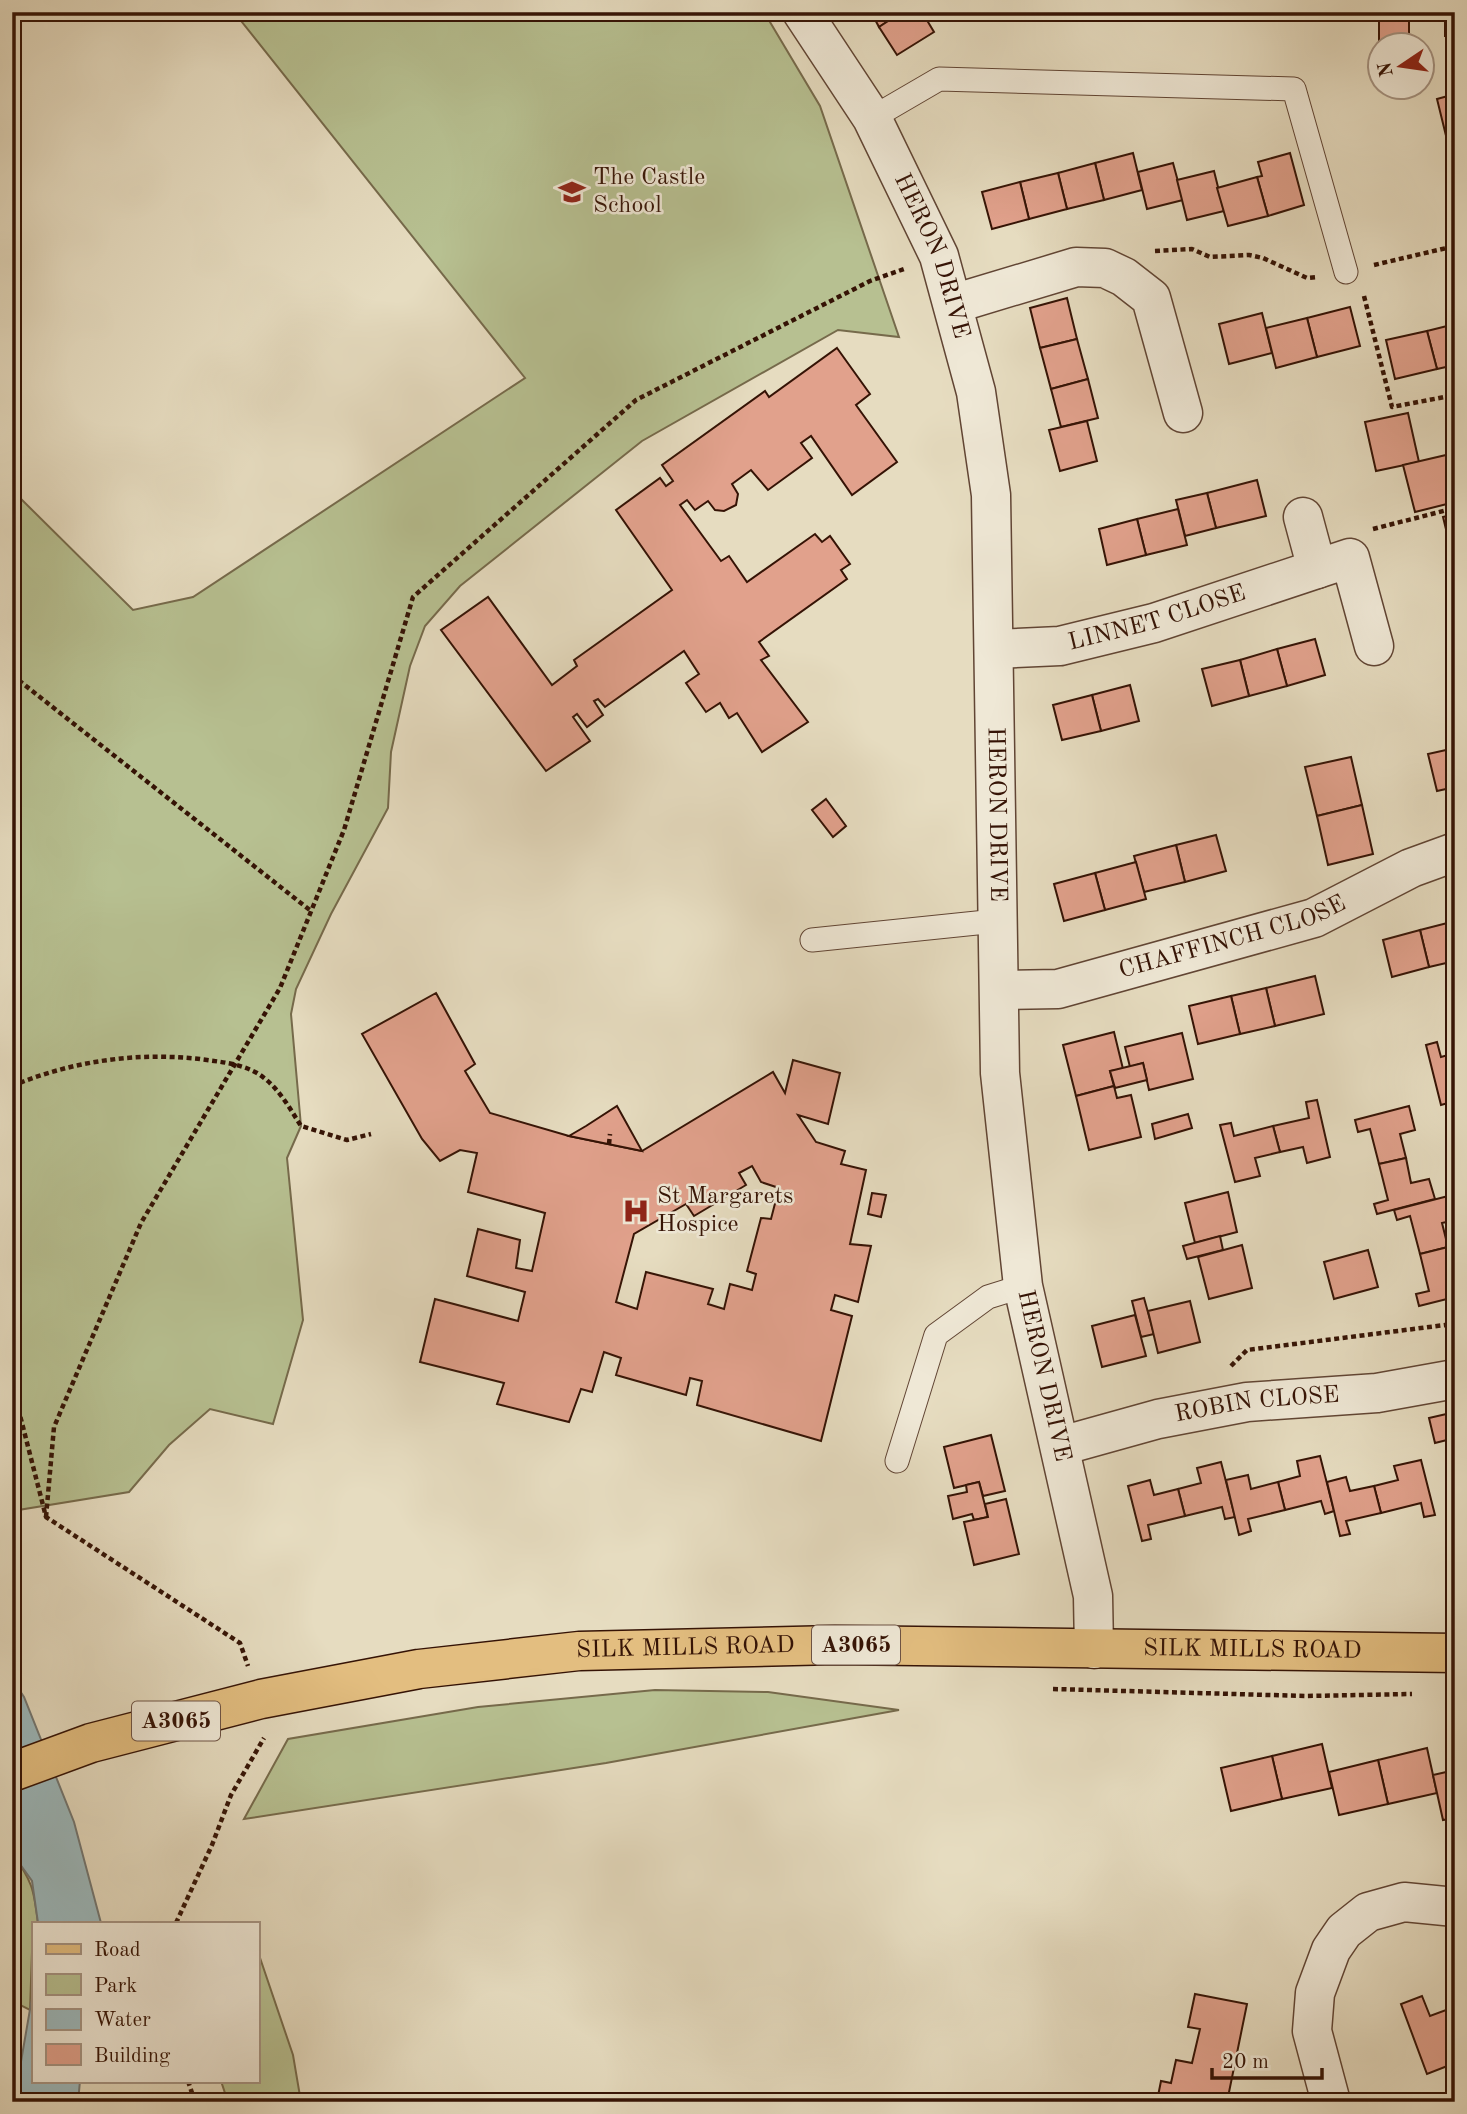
<svg xmlns="http://www.w3.org/2000/svg" width="1467" height="2114" viewBox="0 0 1467 2114" font-family="'Old Standard TT',serif">
  <style>
    .green { fill: #b7c091; stroke: #766a4b; stroke-width: 2 }
    .water { fill: #9cb9bd; stroke: #737773; stroke-width: 2 }
    .building { fill: #e1a18c; stroke: #351305; stroke-width: 2; fill-rule: evenodd }
    .lines { fill: none; stroke-linecap: round; stroke-linejoin: round }
    .service-casing { stroke: #614534; stroke-width: 25 }
    .minor-casing { stroke: #614534; stroke-width: 41 }
    .primary-casing { stroke: #351305; stroke-width: 41 }
    .path { stroke: #351305; stroke-width: 4.5; stroke-dasharray: 5 3.5; stroke-linecap: butt }
    .service { stroke: #efe8d6; stroke-width: 23 }
    .minor { stroke: #efe8d6; stroke-width: 38 }
    .primary { stroke: #e3be80; stroke-width: 38 }
    .labels { text-anchor: middle; dominant-baseline: central; stroke-width: 5; stroke-linejoin: round; paint-order: stroke }
    .shield { fill: #efe8d6; stroke: #6d5344; stroke-width: 2 }
    .shield-label { font-size: 23px; font-weight: bold; fill: #351305 }
    .poi-label { font-size: 24px; fill: #351305; stroke: #efe8d6; text-anchor: start }
    .street-label { font-size: 24px; fill: #351305; stroke: #efe8d6 }
  </style>
  <rect width="100%" height="100%" fill="#e6dcc0"/>
  <filter id="stains"><feTurbulence type="fractalNoise" baseFrequency=".00286" numOctaves="4"/><feColorMatrix values="0 0 0 0 .2 0 0 0 0 .09 0 0 0 0 .02 0 0 0 .5 -.17"/></filter>
  <radialGradient id="worn" r=".72"><stop offset=".6" stop-color="#630" stop-opacity="0"/><stop offset="1" stop-color="#630" stop-opacity=".3"/></radialGradient>
  <g class="green">
    <path d="M 234,12 L 764,12 L 820,106 L 899,337 L 838,330 L 642,441 L 460,586 L 425,626 L 410,666 L 391,752 L 388,808 L 331,914 L 296,989 L 291,1014 L 301,1126 L 287,1158 L 303,1320 L 273,1424 L 210,1409 L 169,1445 L 129,1492 L 12,1511 L 12,490 L 133,610 L 193,597 L 525,378 Z"/>
    <path d="M 655,1690 L 768,1692 L 899,1710 L 606,1763 L 244,1819 L 288,1739 L 478,1707 Z"/>
    <path d="M 12,1853 C 32,1881 34,1889 38,1923 L 33,1923 L 30,2010 L 12,2001 Z"/>
    <path d="M 257,1949 L 293,2055 L 301,2102 L 228,2102 L 221,2081 L 257,2081 Z"/>
  </g>
  <g class="water">
    <path d="M 12,1679 L 24,1697 L 74,1822 L 101,1923 L 38,1923 L 32,1881 L 12,1853 Z"/>
    <path d="M 33,1992 L 33,2081 L 80,2081 L 78,2102 L 14,2102 Z"/>
  </g>
  <g class="building">
    <path d="M 871,12 L 902,12 L 879,27 Z"/>
    <path d="M 902,12 L 922,12 L 934,32 L 897,55 L 879,27 Z"/>
    <path d="M 1349,12 L 1409,12 L 1409,42 L 1379,42 L 1379,15 L 1349,15 Z"/>
    <path d="M 1425,12 L 1455,12 L 1455,36 L 1445,36 L 1445,13 Z"/>
    <path d="M 1455,94 L 1455,143 L 1448,144 L 1437,99 Z"/>
    <path d="M 1133,153 L 1142,190 L 1104,200 L 1095,163 Z"/>
    <path d="M 1290,153 L 1304,205 L 1268,216 L 1257,177 L 1262,176 L 1258,162 Z"/>
    <path d="M 1095,163 L 1104,200 L 1067,209 L 1058,173 Z"/>
    <path d="M 1173,163 L 1183,200 L 1147,209 L 1138,172 Z"/>
    <path d="M 1214,171 L 1224,211 L 1187,220 L 1177,180 Z"/>
    <path d="M 1058,173 L 1067,209 L 1029,219 L 1020,182 Z"/>
    <path d="M 1257,177 L 1268,216 L 1228,226 L 1217,188 Z"/>
    <path d="M 1020,182 L 1029,219 L 992,229 L 982,192 Z"/>
    <path d="M 1067,298 L 1077,339 L 1040,348 L 1030,308 Z"/>
    <path d="M 1350,307 L 1360,346 L 1317,357 L 1307,318 Z"/>
    <path d="M 1262,313 L 1272,353 L 1229,364 L 1219,324 Z"/>
    <path d="M 1307,318 L 1317,357 L 1276,368 L 1266,328 Z"/>
    <path d="M 1455,324 L 1455,365 L 1437,369 L 1427,331 Z"/>
    <path d="M 1427,331 L 1437,369 L 1395,379 L 1386,340 Z"/>
    <path d="M 1077,339 L 1088,379 L 1051,389 L 1040,348 Z"/>
    <path d="M 837,348 L 870,394 L 856,405 L 897,462 L 852,495 L 811,436 L 801,443 L 812,458 L 768,490 L 751,470 L 732,484 L 738,494 L 736,505 L 724,511 L 715,510 L 708,501 L 695,510 L 687,500 L 680,505 L 721,561 L 729,556 L 747,582 L 815,534 L 822,542 L 830,536 L 850,564 L 841,570 L 847,579 L 759,642 L 769,656 L 761,660 L 808,722 L 762,752 L 737,713 L 729,718 L 720,703 L 706,712 L 686,683 L 699,674 L 684,651 L 605,707 L 598,699 L 594,701 L 603,715 L 587,727 L 577,714 L 573,717 L 590,741 L 546,771 L 441,630 L 488,597 L 552,685 L 577,666 L 574,660 L 672,590 L 616,510 L 660,478 L 666,486 L 673,481 L 662,465 L 765,391 L 769,397 Z"/>
    <path d="M 1088,379 L 1098,418 L 1061,427 L 1051,389 Z"/>
    <path d="M 1408,413 L 1419,462 L 1376,471 L 1365,422 Z"/>
    <path d="M 1087,421 L 1097,461 L 1060,471 L 1049,430 Z"/>
    <path d="M 1446,455 L 1455,502 L 1415,512 L 1403,465 Z"/>
    <path d="M 1257,480 L 1266,516 L 1216,528 L 1207,493 Z"/>
    <path d="M 1207,493 L 1216,528 L 1185,536 L 1176,500 Z"/>
    <path d="M 1178,509 L 1187,545 L 1146,555 L 1137,519 Z"/>
    <path d="M 1455,514 L 1455,561 L 1454,562 L 1443,517 Z"/>
    <path d="M 1137,519 L 1146,555 L 1107,565 L 1099,529 Z"/>
    <path d="M 1315,639 L 1325,675 L 1287,686 L 1277,649 Z"/>
    <path d="M 1277,649 L 1287,686 L 1249,696 L 1240,660 Z"/>
    <path d="M 1240,660 L 1249,696 L 1212,706 L 1202,669 Z"/>
    <path d="M 1130,685 L 1139,721 L 1101,731 L 1092,695 Z"/>
    <path d="M 1092,695 L 1101,731 L 1062,740 L 1053,705 Z"/>
    <path d="M 1455,748 L 1455,787 L 1437,791 L 1428,754 Z"/>
    <path d="M 1351,757 L 1362,805 L 1317,816 L 1305,767 Z"/>
    <path d="M 826,799 L 846,826 L 833,837 L 812,810 Z"/>
    <path d="M 1362,805 L 1373,854 L 1328,865 L 1317,816 Z"/>
    <path d="M 1216,835 L 1226,871 L 1185,882 L 1176,845 Z"/>
    <path d="M 1176,845 L 1185,882 L 1144,892 L 1134,856 Z"/>
    <path d="M 1136,862 L 1146,899 L 1105,910 L 1095,873 Z"/>
    <path d="M 1095,873 L 1105,910 L 1064,921 L 1054,884 Z"/>
    <path d="M 1455,921 L 1455,961 L 1429,967 L 1420,930 Z"/>
    <path d="M 1420,930 L 1429,967 L 1392,977 L 1383,940 Z"/>
    <path d="M 1315,976 L 1324,1014 L 1275,1026 L 1266,988 Z"/>
    <path d="M 1266,988 L 1275,1026 L 1240,1034 L 1231,996 Z"/>
    <path d="M 436,993 L 475,1064 L 465,1071 L 490,1113 L 569,1136 L 642,1151 L 773,1072 L 785,1093 L 793,1060 L 840,1073 L 828,1124 L 798,1115 L 816,1142 L 845,1151 L 841,1164 L 866,1170 L 850,1244 L 871,1246 L 858,1302 L 835,1295 L 831,1310 L 852,1316 L 821,1441 L 697,1405 L 702,1381 L 690,1378 L 686,1395 L 616,1375 L 621,1358 L 604,1352 L 592,1392 L 581,1389 L 569,1422 L 497,1404 L 504,1383 L 420,1362 L 435,1299 L 518,1321 L 525,1292 L 467,1276 L 478,1229 L 520,1240 L 516,1268 L 532,1271 L 545,1213 L 468,1192 L 477,1153 L 460,1150 L 440,1161 L 422,1139 L 362,1034 ZM 752,1166 L 761,1182 L 779,1188 L 771,1219 L 761,1218 L 747,1271 L 756,1274 L 752,1290 L 730,1284 L 724,1309 L 708,1304 L 713,1289 L 646,1272 L 637,1309 L 616,1302 L 634,1234 L 686,1204 L 694,1216 L 746,1185 L 739,1173 Z"/>
    <path d="M 1231,996 L 1240,1034 L 1198,1044 L 1189,1006 Z"/>
    <path d="M 1114,1032 L 1123,1069 L 1110,1071 L 1114,1086 L 1076,1096 L 1063,1045 Z"/>
    <path d="M 1182,1033 L 1193,1079 L 1149,1090 L 1143,1063 L 1130,1067 L 1125,1047 Z"/>
    <path d="M 1437,1042 L 1441,1057 L 1455,1053 L 1455,1101 L 1441,1105 L 1426,1045 Z"/>
    <path d="M 1143,1063 L 1147,1080 L 1115,1088 L 1110,1071 Z"/>
    <path d="M 1114,1086 L 1117,1098 L 1131,1095 L 1141,1137 L 1089,1150 L 1076,1096 Z"/>
    <path d="M 1317,1100 L 1330,1157 L 1307,1163 L 1303,1147 L 1280,1152 L 1273,1126 L 1309,1118 L 1306,1102 Z"/>
    <path d="M 617,1106 L 642,1151 L 569,1136 L 586,1126 Z"/>
    <path d="M 1409,1106 L 1415,1130 L 1400,1134 L 1406,1158 L 1379,1164 L 1370,1129 L 1358,1132 L 1355,1120 Z"/>
    <path d="M 1188,1114 L 1192,1128 L 1155,1139 L 1152,1124 Z"/>
    <path d="M 1231,1123 L 1234,1136 L 1273,1126 L 1280,1152 L 1255,1158 L 1260,1176 L 1235,1182 L 1220,1125 Z"/>
    <path d="M 1406,1158 L 1411,1183 L 1429,1179 L 1435,1199 L 1377,1214 L 1374,1204 L 1388,1200 L 1379,1164 Z"/>
    <path d="M 1228,1192 L 1237,1232 L 1195,1243 L 1185,1203 Z"/>
    <path d="M 872,1193 L 886,1195 L 881,1217 L 868,1214 Z"/>
    <path d="M 1452,1195 L 1455,1220 L 1442,1223 L 1448,1247 L 1420,1254 L 1410,1216 L 1397,1220 L 1394,1210 Z"/>
    <path d="M 1220,1236 L 1223,1250 L 1187,1259 L 1183,1246 Z"/>
    <path d="M 1242,1245 L 1252,1288 L 1209,1299 L 1198,1257 Z"/>
    <path d="M 1448,1247 L 1455,1270 L 1455,1297 L 1419,1306 L 1416,1294 L 1429,1291 L 1420,1254 Z"/>
    <path d="M 1368,1250 L 1378,1287 L 1334,1299 L 1324,1262 Z"/>
    <path d="M 1144,1298 L 1154,1334 L 1141,1337 L 1132,1301 Z"/>
    <path d="M 1190,1301 L 1200,1342 L 1158,1353 L 1148,1311 Z"/>
    <path d="M 1135,1315 L 1146,1356 L 1102,1367 L 1092,1326 Z"/>
    <path d="M 1455,1412 L 1455,1438 L 1435,1443 L 1429,1418 Z"/>
    <path d="M 991,1435 L 1005,1491 L 983,1496 L 979,1482 L 954,1488 L 944,1447 Z"/>
    <path d="M 1320,1456 L 1334,1511 L 1325,1514 L 1321,1501 L 1285,1510 L 1278,1482 L 1300,1476 L 1297,1461 Z"/>
    <path d="M 1421,1460 L 1435,1515 L 1424,1517 L 1421,1503 L 1381,1513 L 1374,1486 L 1398,1480 L 1394,1466 Z"/>
    <path d="M 1221,1462 L 1235,1517 L 1225,1519 L 1222,1507 L 1185,1516 L 1178,1489 L 1201,1483 L 1197,1468 Z"/>
    <path d="M 1248,1475 L 1251,1489 L 1278,1482 L 1285,1510 L 1248,1519 L 1251,1531 L 1239,1535 L 1226,1480 Z"/>
    <path d="M 1346,1477 L 1350,1491 L 1374,1486 L 1381,1513 L 1346,1521 L 1350,1534 L 1340,1536 L 1327,1482 Z"/>
    <path d="M 1150,1480 L 1154,1495 L 1178,1489 L 1185,1516 L 1148,1525 L 1151,1539 L 1142,1541 L 1128,1486 Z"/>
    <path d="M 979,1482 L 988,1517 L 974,1520 L 972,1514 L 953,1519 L 948,1496 L 967,1492 L 966,1485 Z"/>
    <path d="M 1006,1499 L 1019,1554 L 974,1565 L 964,1522 L 988,1517 L 985,1504 Z"/>
    <path d="M 1322,1744 L 1332,1788 L 1282,1799 L 1272,1756 Z"/>
    <path d="M 1427,1748 L 1437,1793 L 1388,1804 L 1378,1760 Z"/>
    <path d="M 1272,1756 L 1282,1799 L 1231,1811 L 1221,1768 Z"/>
    <path d="M 1378,1760 L 1388,1804 L 1339,1815 L 1329,1772 Z"/>
    <path d="M 1455,1770 L 1455,1818 L 1443,1820 L 1433,1775 Z"/>
    <path d="M 1195,1994 L 1247,2004 L 1227,2102 L 1157,2101 L 1161,2081 L 1171,2083 L 1176,2060 L 1192,2063 L 1200,2029 L 1188,2027 Z"/>
    <path d="M 1422,1996 L 1430,2016 L 1446,2010 L 1455,2035 L 1455,2063 L 1427,2074 L 1401,2004 Z"/>
  </g>
  <g class="lines">
    <defs>
      <g id="service">
        <path d="M 872,118 L 939,79 L 1294,89 L 1346,272"/>
        <path d="M 812,940 L 996,921"/>
        <path d="M 897,1461 L 936,1335 L 988,1297 L 1023,1286"/>
      </g>
      <g id="minor">
        <path id="s1" d="M 802,12 L 872,118 L 939,256 L 976,392 L 991,495 L 1000,1073 L 1023,1286 L 1093,1596 L 1094,1649"/>
        <path d="M 953,304 L 1076,267 L 1105,268 L 1124,277 L 1151,298 L 1183,413"/>
        <path d="M 1303,517 L 1317,569"/>
        <path id="s2" d="M 995,649 L 1060,646 L 1154,623 L 1350,558 L 1374,646"/>
        <path id="s3" d="M 1000,990 L 1058,989 L 1314,918 L 1411,868 L 1455,852"/>
        <path id="s4" d="M 1061,1446 L 1158,1419 L 1247,1402 L 1377,1393 L 1455,1379"/>
        <path d="M 1331,2102 L 1312,2031 L 1315,1993 L 1331,1950 L 1344,1931 L 1368,1912 L 1404,1902 L 1455,1907"/>
      </g>
      <g id="primary">
        <path id="s5" d="M 12,1772 L 91,1743 L 261,1699 L 419,1669 L 579,1651 L 835,1645 L 1455,1653"/>
      </g>
    </defs>
    <use href="#service" class="service-casing"/>
    <use href="#minor" class="minor-casing"/>
    <use href="#primary" class="primary-casing"/>
    <g class="path">
      <path d="M 1155,251 L 1192,249 L 1210,257 L 1249,255 L 1263,258 L 1307,278 L 1318,277"/>
      <path d="M 1374,265 L 1455,246"/>
      <path d="M 1364,296 L 1392,407 L 1455,395"/>
      <path d="M 1373,529 L 1455,508"/>
      <path d="M 12,675 L 311,911"/>
      <path d="M 12,1086 C 72,1061 136,1052 200,1059 C 220,1062 239,1063 257,1073 C 277,1085 289,1107 301,1126 L 347,1140 L 371,1134"/>
      <path d="M 609,1144 L 610,1134"/>
      <path d="M 1231,1366 L 1247,1350 L 1445,1325 L 1455,1329"/>
      <path d="M 12,1384 L 46,1517 L 240,1643 L 248,1666"/>
      <path d="M 46,1517 L 54,1427 L 141,1223 L 280,988 L 344,830 L 413,597 L 636,400 L 870,281 L 904,269"/>
      <path d="M 1053,1689 L 1306,1696 L 1412,1694"/>
      <path d="M 176,1923 L 212,1845 L 231,1795 L 264,1738"/>
      <path d="M 188,2081 L 195,2102"/>
    </g>
    <use href="#service" class="service"/>
    <use href="#minor" class="minor"/>
    <use href="#primary" class="primary"/>
  </g>
  <defs>
    <symbol id="school-bare" viewBox="-9 -9 18 18"><path d="M0-5L7-2L0 1L-7-2ZM-4 1L0 2.5L4 1V4Q0 6-4 4Z" fill="#8f2418" stroke="#efe8d6" stroke-width="2.5" paint-order="stroke"/></symbol>
    <symbol id="hospital-bare" viewBox="-9 -9 18 18"><path d="M-5-5h3v3.5h4V-5h3V5h-3V1.5h-4V5h-3Z" fill="#8f2418" stroke="#efe8d6" stroke-width="2.5" paint-order="stroke"/></symbol>
  </defs>
  <g fill-rule="evenodd">
    <use href="#school-bare" x="553" y="173" width="38" height="38"/>
    <use href="#hospital-bare" x="617" y="1192" width="38" height="38"/>
  </g>
  <g class="labels">
    <g class="shield">
      <rect x="812" y="1625.5" width="88" height="39" rx="5"/>
      <rect x="132" y="1701.5" width="88" height="39" rx="5"/>
    </g>
    <g class="shield-label">
      <text x="856" y="1645">A3065</text>
      <text x="176" y="1721">A3065</text>
    </g>
    <g class="poi-label">
      <text x="593" y="178">The Castle<tspan x="593" dy="28">School</tspan></text>
      <text x="657" y="1197">St Margarets<tspan x="657" dy="28">Hospice</tspan></text>
    </g>
    <g class="street-label">
      <text stroke="none"><textPath href="#s1" startOffset="278">HERON DRIVE</textPath></text>
      <text stroke="none"><textPath href="#s2" startOffset="166">LINNET CLOSE</textPath></text>
      <text stroke="none"><textPath href="#s1" startOffset="845">HERON DRIVE</textPath></text>
      <text stroke="none"><textPath href="#s3" startOffset="240">CHAFFINCH CLOSE</textPath></text>
      <text stroke="none"><textPath href="#s1" startOffset="1410">HERON DRIVE</textPath></text>
      <text stroke="none"><textPath href="#s4" startOffset="201">ROBIN CLOSE</textPath></text>
      <text stroke="none"><textPath href="#s5" startOffset="688">SILK MILLS ROAD</textPath></text>
      <text stroke="none"><textPath href="#s5" startOffset="1255">SILK MILLS ROAD</textPath></text>
    </g>
  </g>
  <rect width="1467" height="2114" fill="none" stroke="#e6dcc0" stroke-width="42"/>
  <rect x="14" y="14" width="1439" height="2086" fill="none" stroke="#351305" stroke-width="3.5"/>
  <rect x="21" y="21" width="1425" height="2072" fill="none" stroke="#351305" stroke-width="2"/>
  <rect x="32" y="1922" width="228" height="161" fill="#efe8d6" stroke="#a59382" stroke-width="2"/>
  <rect x="46" y="1944" width="35" height="10" fill="#e3be80" stroke="#a59382" stroke-width="2"/>
  <text x="94" y="1956" font-size="21" fill="#351305">Road</text>
  <rect x="46" y="1974" width="35" height="21" fill="#b7c091" stroke="#a59382" stroke-width="2"/>
  <text x="94" y="1992" font-size="21" fill="#351305">Park</text>
  <rect x="46" y="2009" width="35" height="21" fill="#9cb9bd" stroke="#a59382" stroke-width="2"/>
  <text x="94" y="2026" font-size="21" fill="#351305">Water</text>
  <rect x="46" y="2044" width="35" height="21" fill="#e1a18c" stroke="#a59382" stroke-width="2"/>
  <text x="94" y="2062" font-size="21" fill="#351305">Building</text>
  <g transform="translate(1401 66) rotate(257)"><circle r="33" fill="#efe8d6" stroke="#a59382" stroke-width="2"/>
  <path d="M0-5L12 26L0 18L-12 26Z" fill="#8f2418"/>
  <text y="-10" font-size="19" font-weight="bold" text-anchor="middle" fill="#351305">N</text>
  </g>
  <path d="M1212 2068v10h110v-10" fill="none" stroke="#351305" stroke-width="3.5"/>
  <text x="1222" y="2068" font-size="21" fill="#351305" stroke="#efe8d6" stroke-width="5" paint-order="stroke">20 m</text>
  <rect width="100%" height="100%" filter="url(#stains)"/>
  <rect width="100%" height="100%" fill="url(#worn)"/>
</svg>
